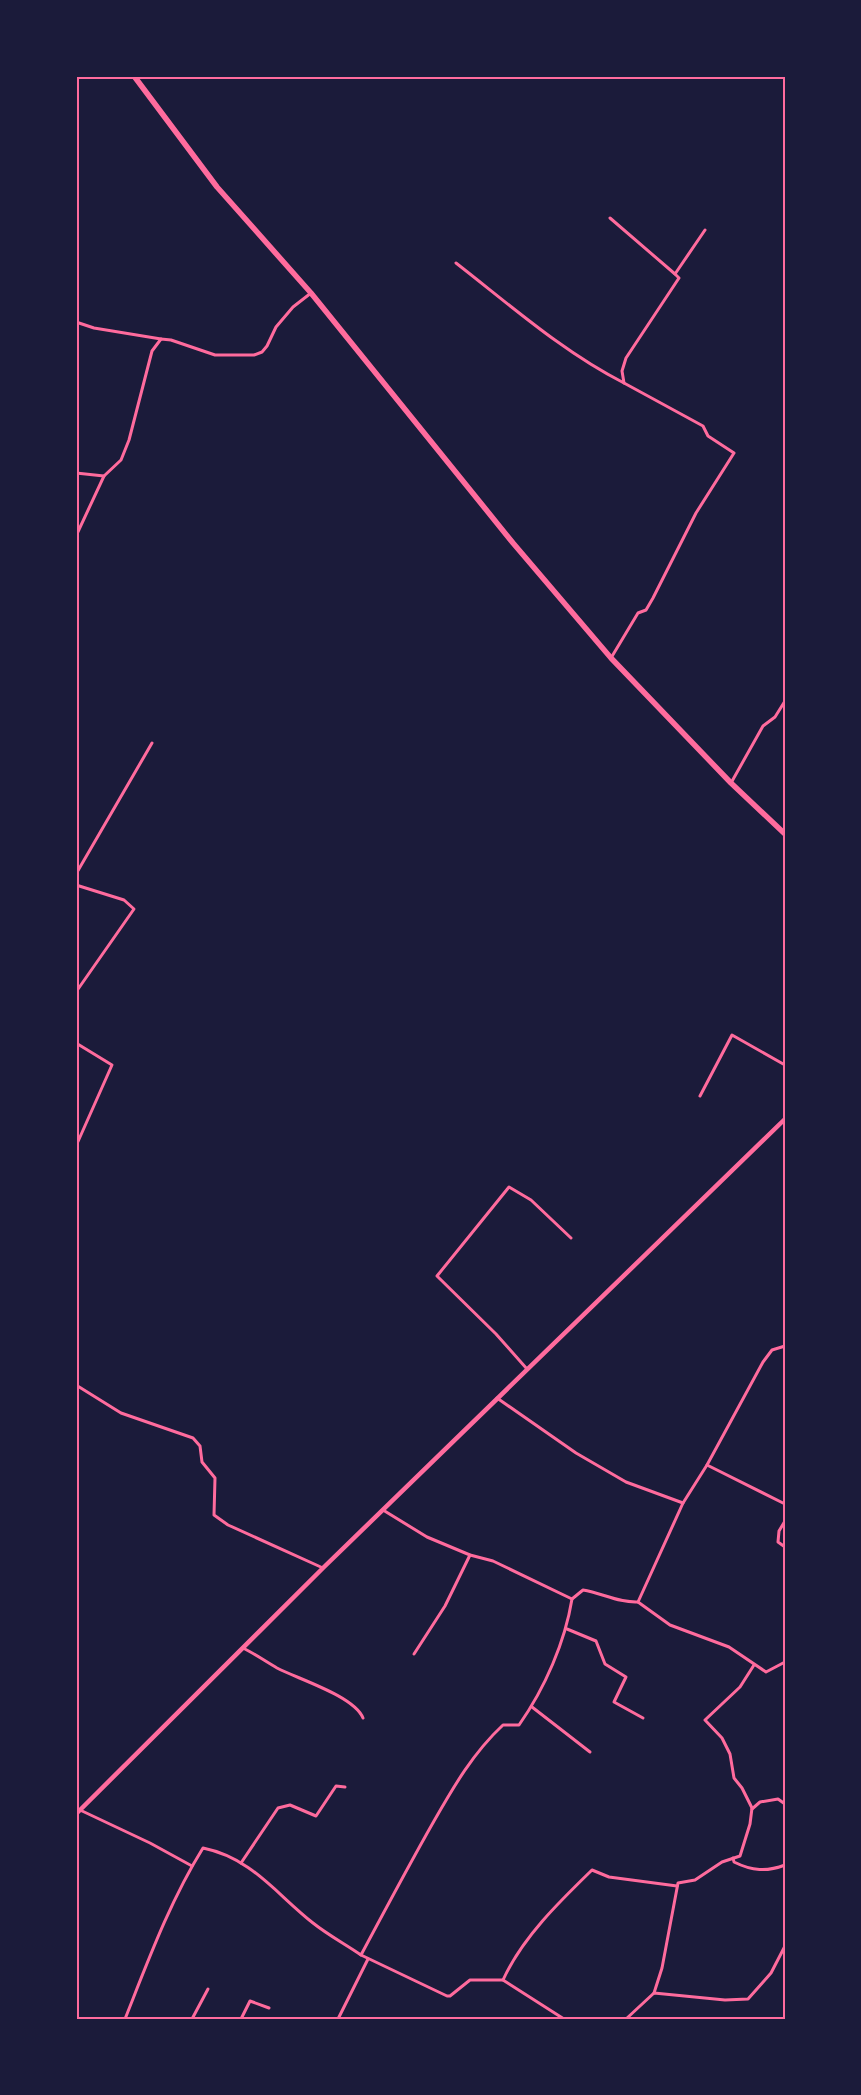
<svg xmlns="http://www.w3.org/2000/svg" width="861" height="2095" viewBox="0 0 861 2095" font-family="'Exo 2',sans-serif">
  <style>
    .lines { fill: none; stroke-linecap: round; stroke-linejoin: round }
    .minor { stroke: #ff6b9d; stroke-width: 3 }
    .tertiary { stroke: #ff6b9d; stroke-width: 4.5 }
    .primary { stroke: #ff6b9d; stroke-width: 5.5 }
    .neatline { fill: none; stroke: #ff6b9d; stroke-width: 2 }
  </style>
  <rect width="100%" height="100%" fill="#1b1b3a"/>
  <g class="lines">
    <g class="minor">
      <path d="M 610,218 L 675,274"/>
      <path d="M 456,263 C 510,305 563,352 624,383"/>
      <path d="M 76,322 L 94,328 L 161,339"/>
      <path d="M 76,473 L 104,476"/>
      <path d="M 76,536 L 104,476 L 121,460 L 129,440 L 152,351 L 161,339 L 171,340 L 215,355 L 254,355 L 262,352 L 267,346 L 276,327 L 293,307 L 311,293"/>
      <path d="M 611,658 L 638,613 L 646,610 L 653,598 L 696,513 L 734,453 L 708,436 L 703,426 L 624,383 L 622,371 L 626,358 L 679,278 L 675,274 L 705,230"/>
      <path d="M 731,783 L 763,726 L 775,717 L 785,701"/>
      <path d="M 76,874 L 152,743"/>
      <path d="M 76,885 L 124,900 L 134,909 L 76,992"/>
      <path d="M 76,1043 L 112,1065 L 76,1146"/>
      <path d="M 700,1096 L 732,1035 L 785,1065"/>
      <path d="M 527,1369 L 496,1334 L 437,1276 L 509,1187 L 531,1200 L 571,1238"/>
      <path d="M 76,1385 L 121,1413 L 193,1438 L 200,1446 L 202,1462 L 215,1478 L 214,1515 L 228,1525 L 323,1568"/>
      <path d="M 497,1398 L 576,1453 L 626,1482 L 683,1503"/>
      <path d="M 707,1465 L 785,1504"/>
      <path d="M 383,1510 L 427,1537 L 470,1555 L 493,1561 L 572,1599"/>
      <path d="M 785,1521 L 779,1531 L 778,1542 L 785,1547"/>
      <path d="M 638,1602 L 670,1625 L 729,1647 L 766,1672 L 785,1662"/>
      <path d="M 567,1629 L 596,1641 L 605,1664 L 626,1677 L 614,1702 L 643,1718"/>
      <path d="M 243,1648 C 255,1654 265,1661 277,1668 C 298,1679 354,1696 363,1718"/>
      <path d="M 414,1654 L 445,1606 L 470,1555"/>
      <path d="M 532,1707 L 590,1752"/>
      <path d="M 752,1809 L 760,1802 L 778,1799 L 785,1804"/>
      <path d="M 80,1810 L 150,1843 L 192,1866"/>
      <path d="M 733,1858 L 734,1862 C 752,1871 767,1872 785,1865"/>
      <path d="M 241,1863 L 278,1808 L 290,1805 L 316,1816 L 336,1786 L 345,1787"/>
      <path d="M 361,1955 L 447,1996 L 450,1996 L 470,1980 L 503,1980 L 564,2019"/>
      <path d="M 503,1980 C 522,1938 559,1902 592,1870 L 609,1877 L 677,1886"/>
      <path d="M 654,1993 L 662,1968 L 678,1883 L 695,1880 L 722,1862 L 740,1856 L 750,1824 L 752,1808 L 742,1788 L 734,1778 L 730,1754 L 722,1738 L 705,1720 L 740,1687 L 754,1665"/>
      <path d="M 125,2019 C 148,1961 170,1901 203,1848 C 252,1858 276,1894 313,1923 C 328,1935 345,1944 361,1955 C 385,1910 409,1865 434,1821 C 454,1786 473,1753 503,1725 L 519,1725 C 545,1688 565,1642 572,1599 L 583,1590 C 602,1593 619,1603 638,1602 L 683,1503 L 707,1465 L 763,1362 L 772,1350 L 785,1346"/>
      <path d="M 192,2019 L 208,1989"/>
      <path d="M 241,2019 L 250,2001 L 269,2008"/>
      <path d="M 338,2019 L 368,1959"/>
      <path d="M 626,2019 L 654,1993 L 725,2000 L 748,1999 L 771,1973 L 785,1946"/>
    </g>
    <path class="tertiary" d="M 76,1814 L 323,1568 L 785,1119"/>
    <path class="primary" d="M 134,76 L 217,187 L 311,293 L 513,543 L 611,658 L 731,783 L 785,834"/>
  </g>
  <rect width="861" height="2095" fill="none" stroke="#1b1b3a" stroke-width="155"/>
  <rect x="78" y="78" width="706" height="1940" class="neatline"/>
</svg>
